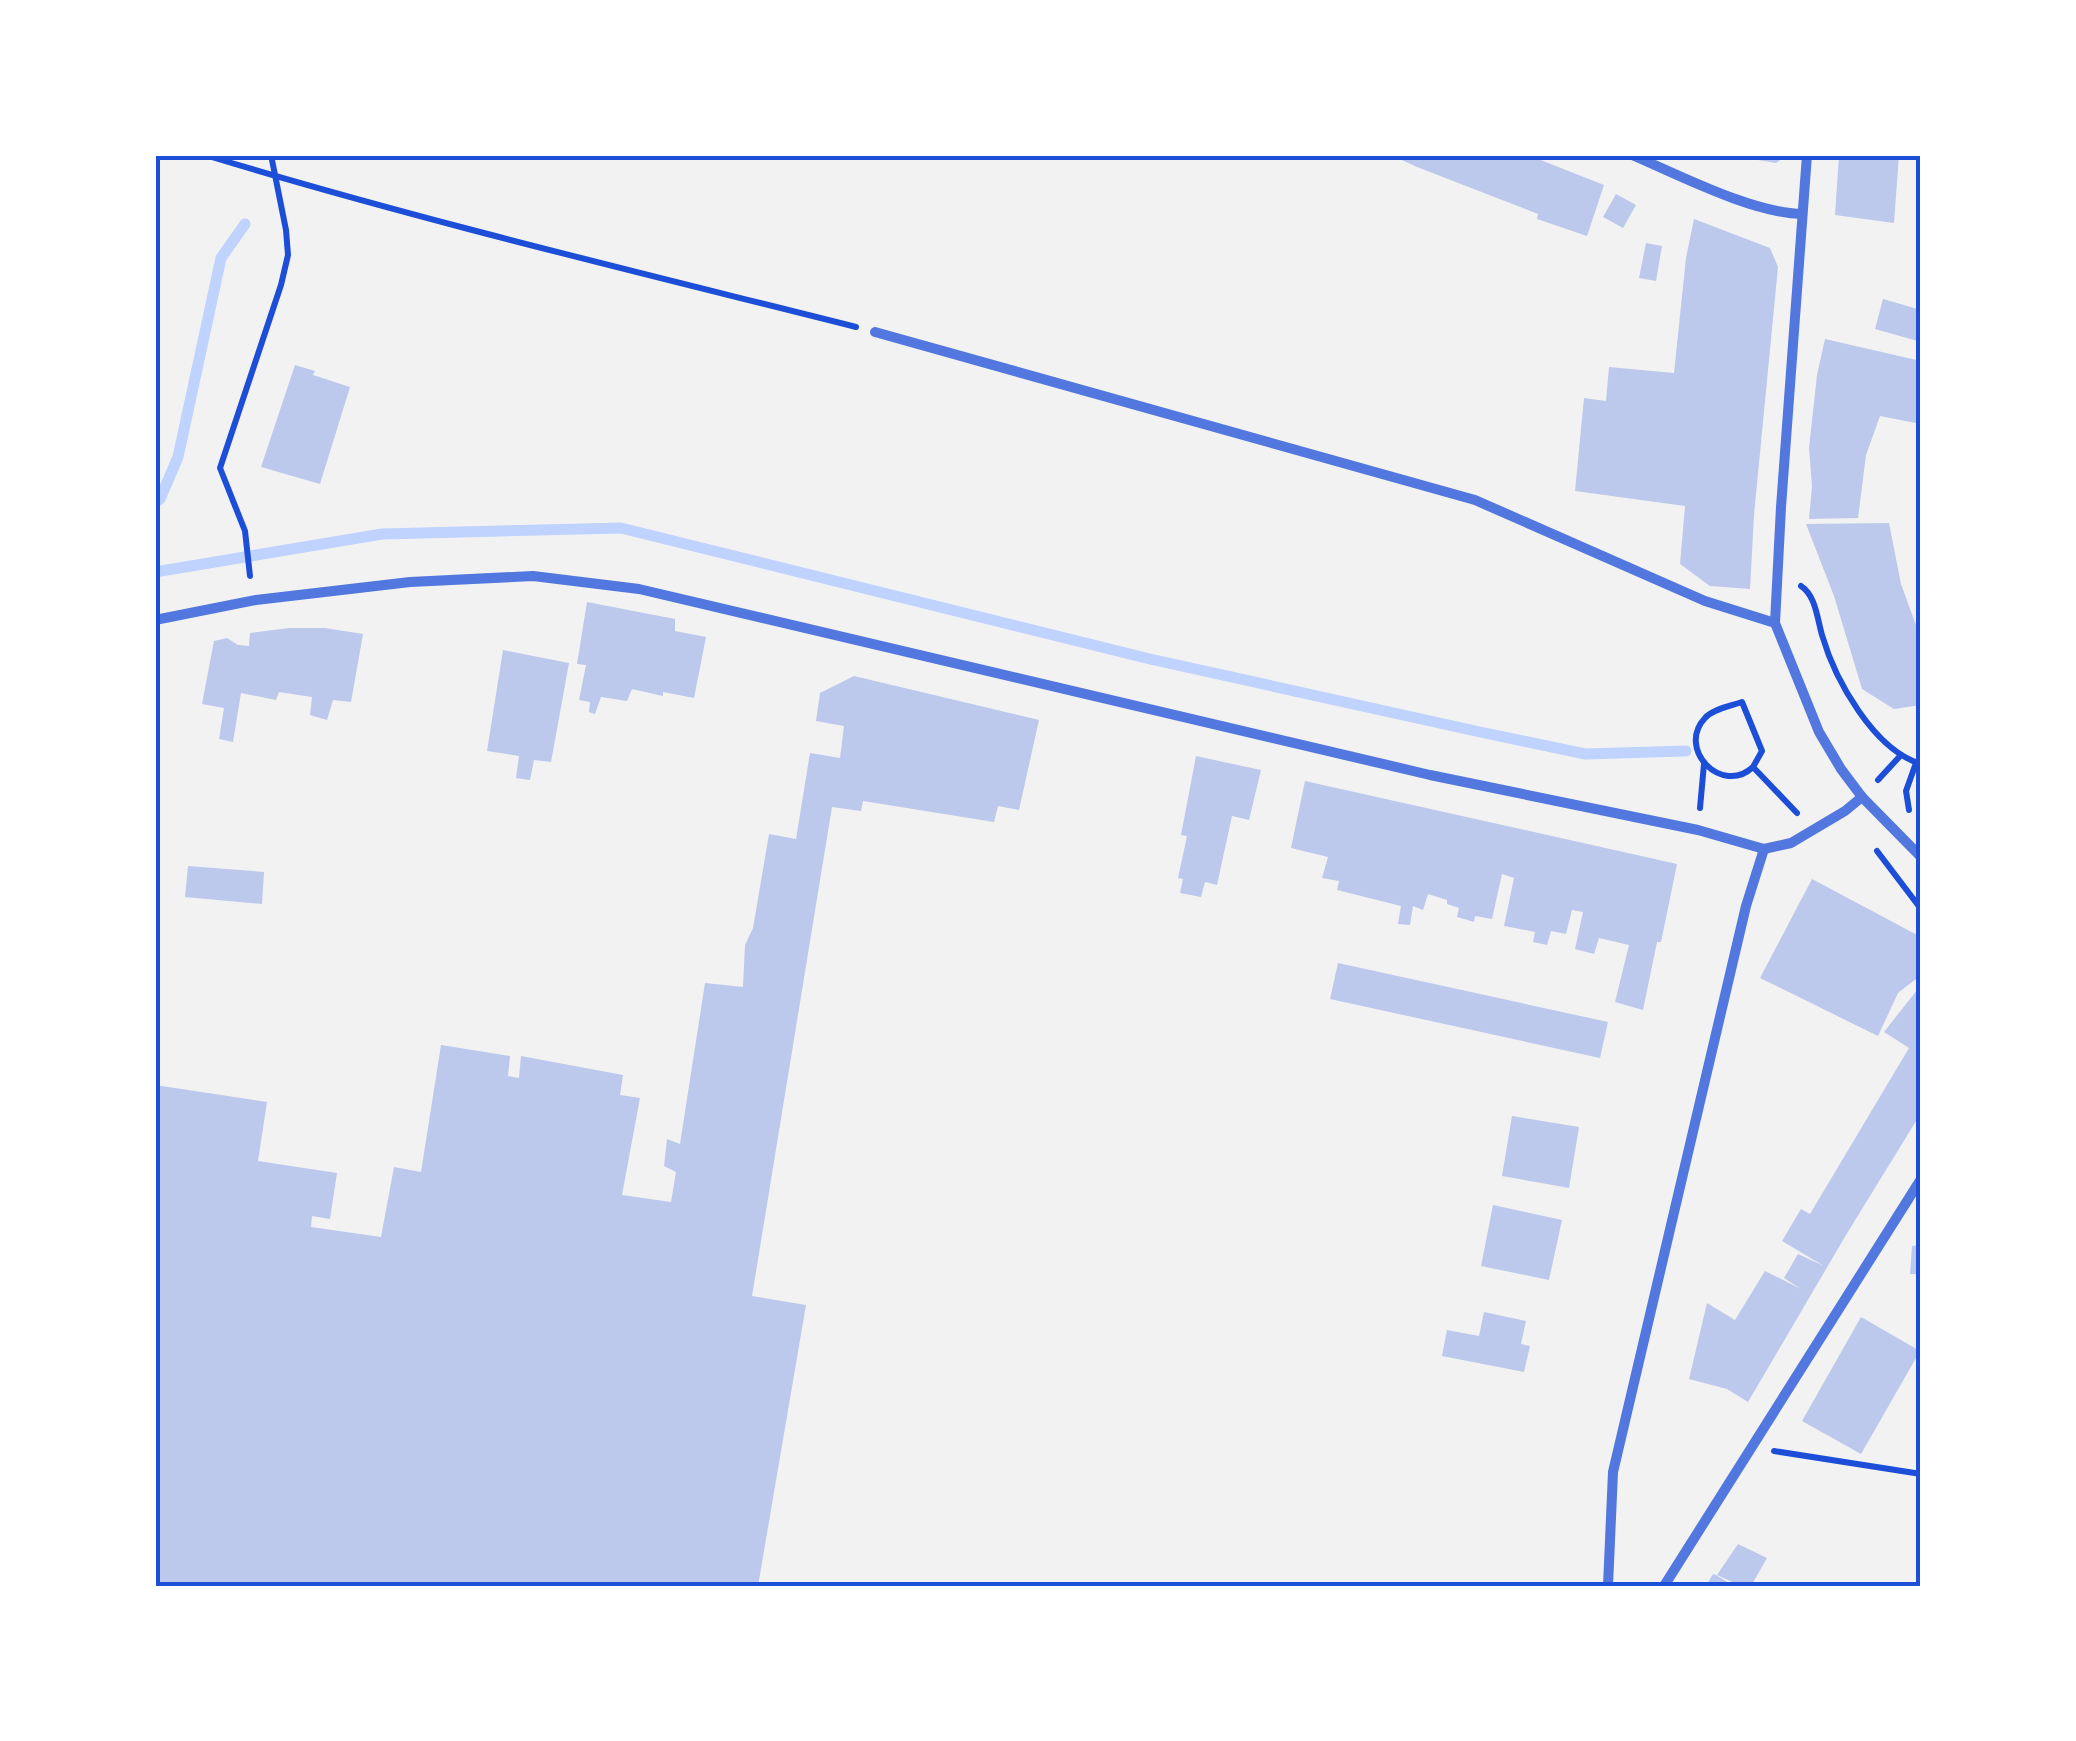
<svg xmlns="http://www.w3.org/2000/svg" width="2076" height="1741" viewBox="0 0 2076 1741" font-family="'PT Serif',serif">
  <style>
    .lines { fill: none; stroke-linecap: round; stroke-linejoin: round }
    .stream { stroke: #bfd3fe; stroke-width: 11 }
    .building { fill: #bdc9ec }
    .path { stroke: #1d4ed8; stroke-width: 6 }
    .minor { stroke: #5277de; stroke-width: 10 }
    .neatline { fill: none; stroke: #1d4ed8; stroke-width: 4 }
  </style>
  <rect width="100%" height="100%" fill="#f2f2f2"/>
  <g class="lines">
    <g class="stream">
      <path d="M 155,503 L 160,499 L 178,457 L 221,258 L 245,224"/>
      <path d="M 155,572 L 382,534 L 621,528 L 1150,659 L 1480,732 L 1585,754 L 1686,751"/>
    </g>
  </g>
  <g class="building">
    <path d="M 1391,155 L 1528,155 L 1604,185 L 1587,236 L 1537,219 L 1538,214 L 1417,167 Z"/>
    <path d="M 1740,155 L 1787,155 L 1776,163 L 1740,157 Z"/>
    <path d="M 1839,155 L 1899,155 L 1894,223 L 1835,215 Z"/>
    <path d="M 1616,194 L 1636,205 L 1623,228 L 1603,217 Z"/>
    <path d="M 1694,219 L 1770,248 L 1778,267 L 1754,515 L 1750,589 L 1710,586 L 1680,564 L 1685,506 L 1575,491 L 1584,398 L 1606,401 L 1609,367 L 1674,373 L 1686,258 Z"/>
    <path d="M 1646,243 L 1662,246 L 1656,281 L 1639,278 Z"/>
    <path d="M 1883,299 L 1921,310 L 1921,342 L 1875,329 Z"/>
    <path d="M 1825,339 L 1921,361 L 1921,424 L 1880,416 L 1866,455 L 1858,518 L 1809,519 L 1812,486 L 1809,448 L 1817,375 Z"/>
    <path d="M 295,365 L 315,371 L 313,375 L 350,387 L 320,484 L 261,467 Z"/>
    <path d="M 1889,523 L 1901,584 L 1921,639 L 1921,705 L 1894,709 L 1862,689 L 1834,596 L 1806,524 Z"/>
    <path d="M 587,602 L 675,619 L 675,631 L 706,637 L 694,698 L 663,692 L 663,696 L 632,689 L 627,701 L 601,697 L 595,714 L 589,712 L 590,702 L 579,700 L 586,665 L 577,664 Z"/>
    <path d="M 289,628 L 325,628 L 363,634 L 351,702 L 333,700 L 327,720 L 310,715 L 312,697 L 279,692 L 276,700 L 241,693 L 233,742 L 219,739 L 224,708 L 202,704 L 214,641 L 227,638 L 238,645 L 249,646 L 250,633 Z"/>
    <path d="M 503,650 L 569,663 L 551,762 L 534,760 L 530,780 L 516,778 L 519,756 L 487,751 Z"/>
    <path d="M 854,676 L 1039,720 L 1019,810 L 998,806 L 994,822 L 863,801 L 861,811 L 832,807 L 752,1296 L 806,1305 L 758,1586 L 683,1586 L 658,1582 L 657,1586 L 155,1586 L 155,1085 L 267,1102 L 258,1161 L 337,1173 L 330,1219 L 312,1216 L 311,1227 L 381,1237 L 394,1167 L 421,1172 L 441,1045 L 510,1056 L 508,1076 L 519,1078 L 521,1056 L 623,1075 L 620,1095 L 640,1098 L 622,1195 L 671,1202 L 676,1172 L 664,1166 L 667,1139 L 680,1144 L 705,983 L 743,987 L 745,945 L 753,928 L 769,834 L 796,839 L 810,753 L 840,758 L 844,726 L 816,721 L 820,693 Z"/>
    <path d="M 1196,756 L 1261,770 L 1249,820 L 1232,816 L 1217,885 L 1205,882 L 1201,897 L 1180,893 L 1183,879 L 1178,878 L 1187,836 L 1181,835 Z"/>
    <path d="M 1305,781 L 1677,864 L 1661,942 L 1657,942 L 1643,1010 L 1615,1002 L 1629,945 L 1599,938 L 1594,954 L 1575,949 L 1583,912 L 1572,910 L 1566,934 L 1551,931 L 1547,945 L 1533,942 L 1535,932 L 1504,926 L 1514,878 L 1502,874 L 1492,919 L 1475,916 L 1474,922 L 1457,917 L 1459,908 L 1447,904 L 1447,900 L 1428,894 L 1423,910 L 1413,906 L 1410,925 L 1398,924 L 1401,906 L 1337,890 L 1339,881 L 1322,878 L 1328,857 L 1291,848 Z"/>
    <path d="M 188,866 L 264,872 L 262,904 L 185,897 Z"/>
    <path d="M 1812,879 L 1921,937 L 1921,975 L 1898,993 L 1878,1036 L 1760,978 Z"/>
    <path d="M 1338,963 L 1608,1022 L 1600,1058 L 1330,999 Z"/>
    <path d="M 1921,985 L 1921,1113 L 1846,1235 L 1748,1402 L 1727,1389 L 1689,1379 L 1707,1303 L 1735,1320 L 1765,1271 L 1801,1289 L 1784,1278 L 1798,1254 L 1824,1266 L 1782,1241 L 1801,1209 L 1810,1214 L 1909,1048 L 1884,1032 Z"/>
    <path d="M 1512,1116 L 1579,1127 L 1569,1188 L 1502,1176 Z"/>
    <path d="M 1493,1205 L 1562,1220 L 1549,1280 L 1481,1266 Z"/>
    <path d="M 1921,1245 L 1921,1274 L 1910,1274 L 1912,1246 Z"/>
    <path d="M 1484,1312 L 1526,1321 L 1521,1344 L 1530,1346 L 1524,1372 L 1442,1356 L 1447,1330 L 1479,1336 Z"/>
    <path d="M 1861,1317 L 1920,1351 L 1861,1454 L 1802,1421 Z"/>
    <path d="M 1738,1544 L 1767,1558 L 1751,1586 L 1741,1586 L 1717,1575 Z"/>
    <path d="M 1713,1574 L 1716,1575 L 1734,1586 L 1706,1586 Z"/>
  </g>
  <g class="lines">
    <g class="path">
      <path d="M 205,155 C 419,220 638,272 856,327"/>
      <path d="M 250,576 L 245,531 L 220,468 L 281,285 L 288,255 L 286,230 L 271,155"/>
      <path d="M 1801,586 C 1816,596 1817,618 1822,635 C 1835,680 1874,750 1921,764"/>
      <path d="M 1753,767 L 1762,751 L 1742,702 C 1731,706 1713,709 1705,718 C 1676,749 1722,796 1753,767 L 1797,813"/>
      <path d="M 1878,780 L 1901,755"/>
      <path d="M 1700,808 L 1704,764"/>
      <path d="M 1909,810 L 1906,791 L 1916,763"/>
      <path d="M 1877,851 L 1921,909"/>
      <path d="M 1774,1451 L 1921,1474"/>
    </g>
    <g class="minor">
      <path d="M 1632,155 C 1679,175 1752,213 1802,214"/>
      <path d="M 1807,155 L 1781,507 L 1775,623 L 1819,732 L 1841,769 L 1862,797 L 1921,857"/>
      <path d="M 875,332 L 1475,500 L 1705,601 L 1775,623"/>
      <path d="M 155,620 L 256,600 L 410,582 L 533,576 L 639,589 L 1430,775 L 1698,830 L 1764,849 L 1791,843 L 1845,811 L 1862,797"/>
      <path d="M 1608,1586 L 1613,1472 L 1746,906 L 1764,849"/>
      <path d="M 1664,1586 L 1921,1179"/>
    </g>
  </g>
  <rect width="2076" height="1741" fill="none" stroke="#ffffff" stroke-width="315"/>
  <rect x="158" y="158" width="1760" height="1426" class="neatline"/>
</svg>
